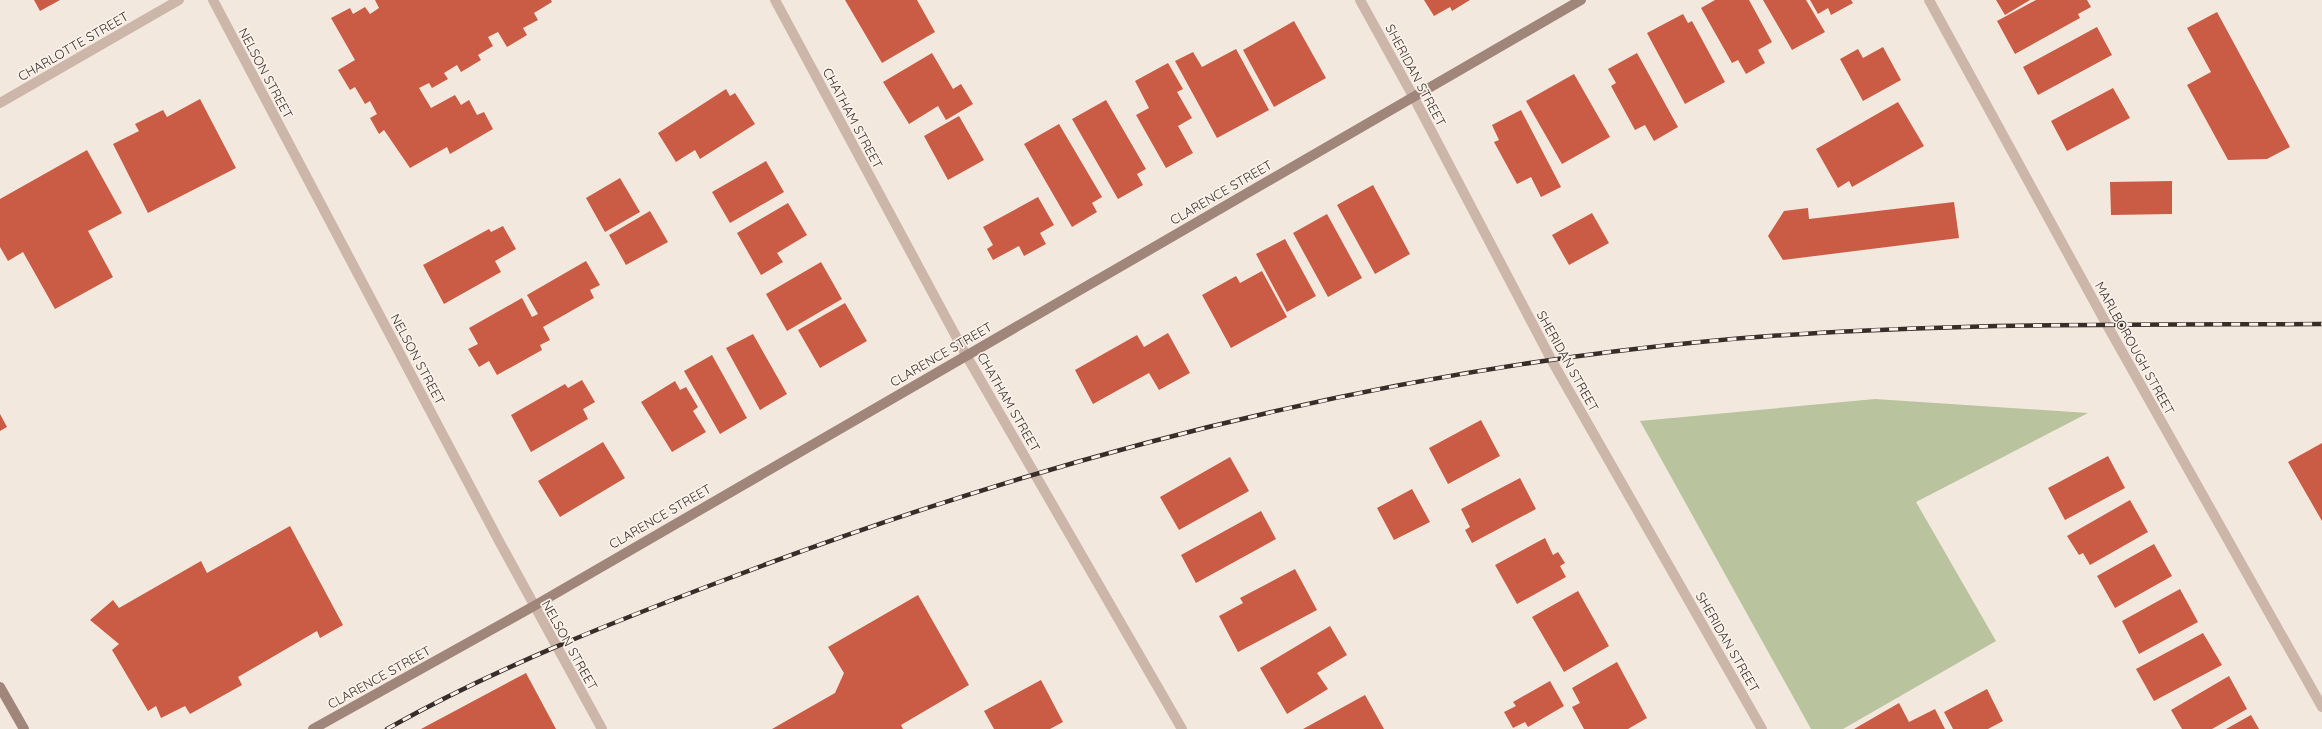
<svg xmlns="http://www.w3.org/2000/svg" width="2322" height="729" viewBox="0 0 2322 729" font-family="Quicksand,sans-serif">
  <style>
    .green { fill: #b9c39d }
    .building { fill: #ca5c45 }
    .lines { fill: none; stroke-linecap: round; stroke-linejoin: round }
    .street { stroke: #ccb6a9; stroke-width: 10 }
    .secondary { stroke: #a0857a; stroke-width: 10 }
    .rail-casing { stroke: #392d29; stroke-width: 4.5 }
    .rail { stroke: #fbf2ea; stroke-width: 3; stroke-dasharray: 9; stroke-linecap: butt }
    .labels { text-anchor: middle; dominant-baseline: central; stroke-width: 3.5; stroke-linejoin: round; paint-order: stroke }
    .street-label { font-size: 13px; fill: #392d29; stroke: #fbf2ea }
  </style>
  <rect width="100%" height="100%" fill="#f3e8de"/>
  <path class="green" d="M 1875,399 L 2088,413 L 1916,502 L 1996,641 L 1843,729 L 1811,729 L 1640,421 Z"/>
  <g class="building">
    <path d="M 34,0 L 60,0 L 40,11 Z"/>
    <path d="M 375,0 L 551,0 L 552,2 L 534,13 L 538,20 L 523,28 L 527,35 L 507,47 L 498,32 L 488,37 L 493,46 L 478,55 L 481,60 L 461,72 L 457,65 L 444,73 L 448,79 L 432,88 L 429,83 L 419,88 L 431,108 L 455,95 L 461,105 L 469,100 L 477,115 L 484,112 L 493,129 L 450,154 L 447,147 L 410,168 L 384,130 L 379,134 L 370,118 L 377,114 L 370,101 L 365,104 L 355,87 L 350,90 L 338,70 L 355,60 L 331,18 L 350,8 L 353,14 L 365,7 L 370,14 L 379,8 Z"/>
    <path d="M 845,0 L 917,0 L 935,32 L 882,63 Z"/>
    <path d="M 1424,0 L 1470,0 L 1452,11 L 1450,7 L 1434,16 Z"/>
    <path d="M 1715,0 L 1749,0 L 1772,42 L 1758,50 L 1765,63 L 1746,74 L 1738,60 L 1732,63 L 1701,8 Z"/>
    <path d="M 1763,0 L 1806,0 L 1825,32 L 1792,50 Z"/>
    <path d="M 1810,0 L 1851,0 L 1853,3 L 1831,15 L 1828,8 L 1818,14 Z"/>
    <path d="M 1996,0 L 2030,0 L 2005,15 Z"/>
    <path d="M 2036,0 L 2087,0 L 2091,7 L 2078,14 L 2080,18 L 2015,54 L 1997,21 Z"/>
    <path d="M 2217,12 L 2290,147 L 2267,159 L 2228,160 L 2187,85 L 2211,72 L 2187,28 Z"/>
    <path d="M 1683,14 L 1688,23 L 1692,21 L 1725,82 L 1685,104 L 1647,33 Z"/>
    <path d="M 1294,21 L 1326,78 L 1274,107 L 1243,50 Z"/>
    <path d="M 2097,27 L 2112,55 L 2038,95 L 2023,67 Z"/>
    <path d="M 1883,47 L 1901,80 L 1863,101 L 1840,59 L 1858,49 L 1863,58 Z"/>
    <path d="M 1236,49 L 1269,110 L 1217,138 L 1175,61 L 1193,52 L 1202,67 Z"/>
    <path d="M 932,53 L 953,89 L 961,84 L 973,104 L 946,120 L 938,106 L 909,124 L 883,82 Z"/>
    <path d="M 1637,53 L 1678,127 L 1654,141 L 1645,125 L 1635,130 L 1611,86 L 1616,83 L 1608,69 Z"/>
    <path d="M 1168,63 L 1183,89 L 1177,92 L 1192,118 L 1178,126 L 1193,153 L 1166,168 L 1136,115 L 1149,108 L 1135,81 Z"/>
    <path d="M 1574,74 L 1610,137 L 1562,164 L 1526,101 Z"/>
    <path d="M 2113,88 L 2130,118 L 2067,151 L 2051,121 Z"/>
    <path d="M 726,89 L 730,96 L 735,93 L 755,124 L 700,159 L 695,150 L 676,162 L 658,133 Z"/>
    <path d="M 200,99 L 236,168 L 148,213 L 113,144 L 139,131 L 135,124 L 163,110 L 167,117 Z"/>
    <path d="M 1106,100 L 1146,169 L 1137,174 L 1143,185 L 1118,199 L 1072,119 Z"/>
    <path d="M 1898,102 L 1924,146 L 1852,187 L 1849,181 L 1838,188 L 1816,149 Z"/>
    <path d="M 1521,110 L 1561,187 L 1541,197 L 1531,177 L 1517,184 L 1494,142 L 1499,140 L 1492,125 Z"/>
    <path d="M 959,116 L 984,160 L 948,180 L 924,136 Z"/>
    <path d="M 1059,124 L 1102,197 L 1092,203 L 1097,212 L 1072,227 L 1024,144 Z"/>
    <path d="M 87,150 L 122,213 L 88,231 L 113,277 L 55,309 L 23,252 L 8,261 L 0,247 L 0,199 Z"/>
    <path d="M 766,161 L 784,192 L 730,223 L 712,192 Z"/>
    <path d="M 620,178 L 640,212 L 605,232 L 586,198 Z"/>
    <path d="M 2172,181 L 2172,214 L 2111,215 L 2110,182 Z"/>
    <path d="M 1373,185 L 1410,254 L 1375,274 L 1337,205 Z"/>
    <path d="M 1038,197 L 1054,225 L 1040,233 L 1046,244 L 1024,256 L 1019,246 L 993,260 L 987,249 L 993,245 L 983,227 Z"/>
    <path d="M 1954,202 L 1959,238 L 1783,260 L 1768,236 L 1784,211 L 1808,208 L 1809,219 Z"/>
    <path d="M 788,203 L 807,235 L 777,253 L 783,262 L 761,275 L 737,233 Z"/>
    <path d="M 650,211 L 668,242 L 626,265 L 609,235 Z"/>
    <path d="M 1592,213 L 1609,243 L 1569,265 L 1552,235 Z"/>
    <path d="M 1327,214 L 1362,278 L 1328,297 L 1293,233 Z"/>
    <path d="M 503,226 L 516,249 L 495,261 L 501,272 L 444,304 L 423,265 L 489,229 L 491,232 Z"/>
    <path d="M 1285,239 L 1316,296 L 1287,312 L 1256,254 Z"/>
    <path d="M 586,261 L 600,285 L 590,290 L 594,298 L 543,327 L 550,340 L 540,345 L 542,350 L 497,375 L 489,361 L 479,367 L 468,349 L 478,344 L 469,328 L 522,298 L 532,317 L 538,314 L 527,295 Z"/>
    <path d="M 821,262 L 842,299 L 787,331 L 766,294 Z"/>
    <path d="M 1262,271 L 1287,317 L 1231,348 L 1202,295 L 1236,276 L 1240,283 Z"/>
    <path d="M 845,303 L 867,341 L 820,368 L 798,330 Z"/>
    <path d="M 1168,333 L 1190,373 L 1159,390 L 1149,373 L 1093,404 L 1075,370 L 1137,335 L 1144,347 Z"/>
    <path d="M 753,334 L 787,394 L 760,410 L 726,348 Z"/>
    <path d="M 712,355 L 747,418 L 720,434 L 684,371 Z"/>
    <path d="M 582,380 L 595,402 L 583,409 L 588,419 L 531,452 L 511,415 L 565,384 L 568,388 Z"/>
    <path d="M 675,381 L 680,390 L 686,387 L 698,407 L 693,411 L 706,432 L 672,452 L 641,402 Z"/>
    <path d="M 0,414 L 7,427 L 0,431 Z"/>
    <path d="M 1481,420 L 1500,456 L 1448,484 L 1429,448 Z"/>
    <path d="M 603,442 L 625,478 L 560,517 L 538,481 Z"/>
    <path d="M 2322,443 L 2322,521 L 2288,462 Z"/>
    <path d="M 2108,456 L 2125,488 L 2065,520 L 2048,488 Z"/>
    <path d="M 1230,457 L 1249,491 L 1179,530 L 1160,497 Z"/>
    <path d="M 1520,478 L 1536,509 L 1472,543 L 1465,530 L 1470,527 L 1461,509 Z"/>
    <path d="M 1412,489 L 1430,522 L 1394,540 L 1377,508 Z"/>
    <path d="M 2130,500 L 2148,532 L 2090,565 L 2083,553 L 2079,555 L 2067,536 Z"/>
    <path d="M 1261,511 L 1276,539 L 1196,583 L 1181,555 Z"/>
    <path d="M 290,526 L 343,625 L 320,638 L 317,631 L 238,677 L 242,685 L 190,714 L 185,706 L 161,718 L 156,706 L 148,711 L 112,650 L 119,644 L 90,620 L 113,600 L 119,608 L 201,561 L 207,573 Z"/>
    <path d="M 1545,538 L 1553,555 L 1558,552 L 1565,563 L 1560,566 L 1566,577 L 1517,604 L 1495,565 Z"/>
    <path d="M 2154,544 L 2172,576 L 2115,608 L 2097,576 Z"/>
    <path d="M 1295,569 L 1317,610 L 1238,652 L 1219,616 L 1243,603 L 1240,598 Z"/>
    <path d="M 2180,589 L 2198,622 L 2139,654 L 2122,621 Z"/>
    <path d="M 1578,591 L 1609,646 L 1564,672 L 1532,617 Z"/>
    <path d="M 918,595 L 969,685 L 901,725 L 903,729 L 772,729 L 835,693 L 844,673 L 828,647 Z"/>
    <path d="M 1330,626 L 1347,655 L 1317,673 L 1328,689 L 1287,714 L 1260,668 Z"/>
    <path d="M 2203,633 L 2222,665 L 2154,701 L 2136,669 Z"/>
    <path d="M 1617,662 L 1647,718 L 1628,729 L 1584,729 L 1572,707 L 1580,703 L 1572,688 Z"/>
    <path d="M 526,673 L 556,729 L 421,729 Z"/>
    <path d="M 2229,676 L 2247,709 L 2212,729 L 2182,729 L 2171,710 Z"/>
    <path d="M 1041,680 L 1063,722 L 1050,729 L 994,729 L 984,711 Z"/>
    <path d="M 1550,681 L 1564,706 L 1528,727 L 1525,722 L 1513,728 L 1504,712 L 1516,706 L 1513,702 Z"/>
    <path d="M 1987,689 L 2003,721 L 1988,729 L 1953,729 L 1944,712 Z"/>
    <path d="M 1365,695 L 1384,729 L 1303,729 Z"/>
    <path d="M 1899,703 L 1909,722 L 1935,709 L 1945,729 L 1854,729 Z"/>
    <path d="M 2251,715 L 2259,729 L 2226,729 Z"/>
  </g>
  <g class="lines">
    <g class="street">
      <path d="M 213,0 L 499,541 L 602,729"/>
      <path d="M 775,0 L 966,355 L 1182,729"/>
      <path d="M 1360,0 L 1413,96 L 1552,361 L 1762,729"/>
      <path d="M 1929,0 L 2107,325 L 2322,707"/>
      <path d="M 0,103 L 179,0"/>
    </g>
    <g class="secondary">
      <path d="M 0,687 L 24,729"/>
      <path d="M 313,729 L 534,606 L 1581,0"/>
    </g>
    <defs>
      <path id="rail" d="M 387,729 C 495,668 611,623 727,579 C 1038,460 1368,374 1700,342 C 1906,322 2115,325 2322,324"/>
    </defs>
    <use href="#rail" class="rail-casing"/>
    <use href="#rail" class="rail"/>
  </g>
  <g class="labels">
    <g class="street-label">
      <text transform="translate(73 46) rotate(-30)">CHARLOTTE STREET</text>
      <text transform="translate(266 73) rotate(62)">NELSON STREET</text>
      <text transform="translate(1416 75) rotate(62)">SHERIDAN STREET</text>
      <text transform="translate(853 118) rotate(62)">CHATHAM STREET</text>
      <text transform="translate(1221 192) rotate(-30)">CLARENCE STREET</text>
      <text transform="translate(2135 348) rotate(61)">MARLBOROUGH STREET</text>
      <text transform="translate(941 354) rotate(-30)">CLARENCE STREET</text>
      <text transform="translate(418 359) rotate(62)">NELSON STREET</text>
      <text transform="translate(1568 361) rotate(61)">SHERIDAN STREET</text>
      <text transform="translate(1009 402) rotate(60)">CHATHAM STREET</text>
      <text transform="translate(660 516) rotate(-30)">CLARENCE STREET</text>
      <text transform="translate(1728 642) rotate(60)">SHERIDAN STREET</text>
      <text transform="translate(570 645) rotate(61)">NELSON STREET</text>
      <text transform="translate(379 677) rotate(-29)">CLARENCE STREET</text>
    </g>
  </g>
</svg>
